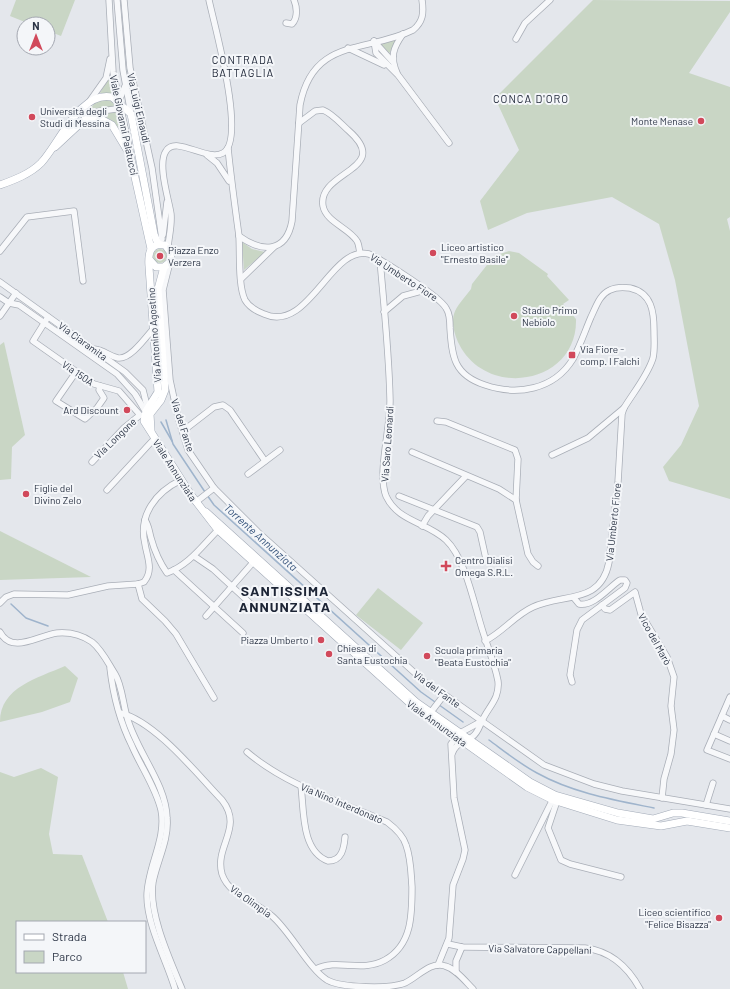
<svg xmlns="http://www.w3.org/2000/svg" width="730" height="989" viewBox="0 0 730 989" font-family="Barlow,sans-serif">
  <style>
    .green { fill: #c9d6c5 }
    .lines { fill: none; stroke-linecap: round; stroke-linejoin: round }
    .stream { stroke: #9fb4cc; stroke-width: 1.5 }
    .minor-casing { stroke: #a9aeb7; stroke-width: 7 }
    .major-casing { stroke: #a3abb8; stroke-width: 8 }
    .minor { stroke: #f7f8fa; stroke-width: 5.5 }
    .major { stroke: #fff; stroke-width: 7 }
    .poi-dot { fill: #d1495b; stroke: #f4f6f9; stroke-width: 1.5 }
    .labels { text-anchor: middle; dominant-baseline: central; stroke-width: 4; stroke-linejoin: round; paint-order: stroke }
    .street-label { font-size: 10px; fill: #2b3445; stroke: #f4f6f9 }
    .poi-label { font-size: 10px; fill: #2b3445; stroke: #f4f6f9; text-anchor: start }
    .neighbourhood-label { font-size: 11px; letter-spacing: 1px; fill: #1d2536; stroke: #f4f6f9 }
    .water-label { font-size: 11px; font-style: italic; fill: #34527a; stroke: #f4f6f9 }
    .district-label { font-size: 14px; font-weight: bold; letter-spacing: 1px; fill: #1d2536; stroke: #f4f6f9 }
  </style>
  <rect width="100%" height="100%" fill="#e4e7ec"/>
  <g class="green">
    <path d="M 16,0 L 75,0 L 61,36 L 48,31 L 48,24 L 30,24 L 10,16 Z"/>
    <path d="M 593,0 L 730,1 L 730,12 L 689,73 L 730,87 L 730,217 L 727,219 L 730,231 L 730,499 L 669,481 L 663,467 L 681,445 L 699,406 L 675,280 L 659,224 L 612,197 L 527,213 L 488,230 L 480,201 L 519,150 L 495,98 Z"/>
    <path d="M 395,40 L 396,40 L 389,54 L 380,43 Z"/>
    <path d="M 110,76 L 113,94 L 100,93 Z"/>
    <path d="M 104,99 L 112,100 L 116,104 C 109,110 95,108 84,115 L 95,103 Z"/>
    <path d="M 117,111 L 120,129 L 111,120 L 101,115 Z"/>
    <path d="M 242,242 L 252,249 L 265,252 L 244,270 Z"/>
    <circle cx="160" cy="256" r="7"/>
    <path d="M 509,251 L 519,253 L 548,274 L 547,276 L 569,300 L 563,304 L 576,319 C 578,384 487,400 459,344 C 455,336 451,323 454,314 C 456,306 466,296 471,289 L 472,284 L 494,256 Z"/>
    <path d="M 4,342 L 25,435 L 12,447 L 11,479 L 0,480 L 0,345 Z"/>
    <path d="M 0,531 L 91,577 L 0,580 Z"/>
    <path d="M 378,588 L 423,623 L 401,650 L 356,615 Z"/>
    <path d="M 65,666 L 78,678 L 70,702 L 42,712 L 0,722 C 0,687 38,678 65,666 Z"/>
    <path d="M 41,768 L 58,777 L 49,834 L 53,854 L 82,855 L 108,922 L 17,922 L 17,972 L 123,972 L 128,989 L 0,989 L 0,772 L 14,777 Z"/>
  </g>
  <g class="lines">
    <g class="stream">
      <path d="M 166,420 L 173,444 L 205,492"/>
      <path d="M 161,422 L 172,441"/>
      <path d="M 207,495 L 214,505 L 421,692 L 463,722"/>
      <path d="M 11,604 L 26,618 L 48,626"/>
      <path d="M 489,740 C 504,751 520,764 537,773 C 573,793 614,800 654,808"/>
    </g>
    <defs>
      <g id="minor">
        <path d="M 109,0 L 113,72 L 130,152"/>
        <path d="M 117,0 L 123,70 L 131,114"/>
        <path d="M 124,0 L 130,68 L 152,168 L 162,239"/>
        <path d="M 286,23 L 292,24 C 298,18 297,7 294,0"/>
        <path d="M 516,39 L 525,23 L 550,0"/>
        <path d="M 374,41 L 376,53 L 398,75 L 449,143"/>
        <path d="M 374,41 L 392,61"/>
        <path d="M 348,48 L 384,65"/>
        <path d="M 397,73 C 390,57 393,48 403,34"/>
        <path d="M 89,102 L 106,78 L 110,59"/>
        <path d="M 84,120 L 94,112 L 116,109 L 125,86"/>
        <path d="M 299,123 L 315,111 L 323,110 C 333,114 341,124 349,131 C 393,170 317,171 323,206 C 326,222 349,228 357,241 C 359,244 359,249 360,253"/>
        <path d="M 228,148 C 231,178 235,207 239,236 C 240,253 238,286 245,300 C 249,307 256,311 264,314 C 309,334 331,244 369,254 C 384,261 439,296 446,308 C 450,314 450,321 450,328 C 452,357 454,375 485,385 C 517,396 554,390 573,359 C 580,346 585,331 591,317 C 596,307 599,295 610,290 C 616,287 623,287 630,288 C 652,293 654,312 654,331 C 654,340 655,349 653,358 C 648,375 633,393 624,408 L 622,414 L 618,482 L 609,562 C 601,605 563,593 533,607 C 515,615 503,632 485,641"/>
        <path d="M 207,155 L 217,163 L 229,181"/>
        <path d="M 163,235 L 167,202"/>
        <path d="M 239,236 C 261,252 286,254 292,221 L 300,105 C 313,37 367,53 413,30 C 423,22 424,13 422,0"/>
        <path d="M 168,247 C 169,236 172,226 171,214 C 169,200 157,164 166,151 C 176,135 207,162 223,153 C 247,140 214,24 209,0"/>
        <path d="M 0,251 L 27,217 L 74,211 L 83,281"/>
        <path d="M 380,260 C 384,306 389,353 390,399 C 391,427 377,473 386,496 C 398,522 427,522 446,540 C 466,559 474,605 483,632 C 488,648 495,665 498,681 C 500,699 488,707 482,721 C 479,727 478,733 472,737 C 463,744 456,742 452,754"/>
        <path d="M 170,262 L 163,290 L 170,380 L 178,417 L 188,450 L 214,488 L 258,532 L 426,683 L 448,697 L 544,765 L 594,784 L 622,791 L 730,809"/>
        <path d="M 242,278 L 274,247"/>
        <path d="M 0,282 L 125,372 L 143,390 L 148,410"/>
        <path d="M 0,297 L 9,303 L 19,305 L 117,374 L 135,394 L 144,409 L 149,413"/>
        <path d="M 384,312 L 403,296 L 425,290"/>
        <path d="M 0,316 L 16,293"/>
        <path d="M 48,317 L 33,341 L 94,384 L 119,391 L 140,415 L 124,428 L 92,462"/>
        <path d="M 94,349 C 104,350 109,356 118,358 C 130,360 146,337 154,328"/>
        <path d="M 76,372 L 56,401 L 85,419 L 97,408 L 104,398 L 99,390 L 100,386"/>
        <path d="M 437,421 L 446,422 L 515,450 L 518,459 L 516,500 L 528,554 L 533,562 L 538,566"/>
        <path d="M 183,431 L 214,407 L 223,405 L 230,410 L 265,461"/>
        <path d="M 412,452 L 499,489 L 516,500"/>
        <path d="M 552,455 L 588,438 L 624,408"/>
        <path d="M 248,474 L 280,450"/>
        <path d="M 107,490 L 155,438"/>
        <path d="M 399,496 L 477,527 L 480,532 L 486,559"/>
        <path d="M 196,502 L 214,488"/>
        <path d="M 145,520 C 149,526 149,531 151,538 C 154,549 160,563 167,573 C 189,565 202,546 218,530"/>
        <path d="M 422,526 L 428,516 L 466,476"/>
        <path d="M 194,556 L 213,569 L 252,605"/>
        <path d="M 174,570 L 243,633"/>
        <path d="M 138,584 L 142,599 L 165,621 L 176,634 L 214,698"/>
        <path d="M 0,603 L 6,597 L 14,594 L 68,595 L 108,586 L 138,584 L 144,582 C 154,570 147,557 145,544 C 138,515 156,492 181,480"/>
        <path d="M 602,605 L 605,609 L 610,610 L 635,592 L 641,614 L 667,657 L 674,677 L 671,706 L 674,730 L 671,754 L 664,779 L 662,798"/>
        <path d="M 206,616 L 256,559"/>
        <path d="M 0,632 C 12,655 39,635 57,633 C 69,632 82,635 92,642 C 102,650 108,663 115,674 C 122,685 123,704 127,717 C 136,751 166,783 167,818 C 169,840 157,861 153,882 C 148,913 170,960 182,989"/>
        <path d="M 110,668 C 113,694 120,722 132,746 C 141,767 156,788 161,810 C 167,839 147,867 147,896 C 147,926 167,961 175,989"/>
        <path d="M 572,682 L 570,675 L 577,630 L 582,620 L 625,588 L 627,583 L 625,580 L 620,580 C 609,587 594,607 579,604 L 574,598"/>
        <path d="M 730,697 L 707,750 L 730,759"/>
        <path d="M 431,712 L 444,695"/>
        <path d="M 120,713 C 155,721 197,774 222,800 C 244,828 214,846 222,874 C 229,896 257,902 272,916 C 290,931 309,969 327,980 C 341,988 390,989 405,983 C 418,977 430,961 445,966 C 456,969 465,981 473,989"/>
        <path d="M 722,716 L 730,720"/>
        <path d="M 714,734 L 730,741"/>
        <path d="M 247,752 C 287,786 339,801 387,822 C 395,828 403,835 406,845 C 411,858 411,873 412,887 C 412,915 412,945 385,960 C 361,973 338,958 316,969"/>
        <path d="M 301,786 C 304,810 301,851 328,861 C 342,861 344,848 345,837"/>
        <path d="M 556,798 L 557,801 L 548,828 L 561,860 L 570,864 L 621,877"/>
        <path d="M 706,805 L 713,783"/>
        <path d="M 515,875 L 554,797"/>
        <path d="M 448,944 L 462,947 L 585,948 C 611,951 628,967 640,989"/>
        <path d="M 438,965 L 449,938 L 453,885 L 463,859 L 465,850 L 454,798 L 451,744 L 460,733 L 482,721"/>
        <path d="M 456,972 L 456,961 L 462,947"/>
      </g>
      <g id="major">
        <path d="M 55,147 L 84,120 L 101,119 L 112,125 L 130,155 L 151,249"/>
        <path d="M 0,185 C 14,180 30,174 41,163 C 59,144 80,90 112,97 L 131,114 L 154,234 L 158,244"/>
        <path d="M 149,259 L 156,267 L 164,267 L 170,262 L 171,253 L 165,245 C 149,242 148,255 149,267 L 158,392 L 146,411 L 144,421 L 191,495 L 218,530 L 413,706 L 527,787 L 553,800 L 617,820 L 661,826 L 687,821 L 730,828"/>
        <path d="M 151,430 L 150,414 L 161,400 L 165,390 L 158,289 L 164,267"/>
        <path d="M 206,512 L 416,702 L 530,782 L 555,795 L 618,813 L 653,819 L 673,813 L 682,813 L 730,821"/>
      </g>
    </defs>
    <use href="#minor" class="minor-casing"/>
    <use href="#major" class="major-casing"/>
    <use href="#minor" class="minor"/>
    <use href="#major" class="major"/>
  </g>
  <g class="poi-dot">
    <circle cx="32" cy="117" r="4"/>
    <circle cx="701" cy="121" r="4"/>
    <circle cx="433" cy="253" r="4"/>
    <circle cx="160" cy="256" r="4"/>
    <circle cx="514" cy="316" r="4"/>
    <rect x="568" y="351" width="8" height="8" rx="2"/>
    <circle cx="127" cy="410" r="4"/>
    <circle cx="26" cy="494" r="4"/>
    <path d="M444 560h4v4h4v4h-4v4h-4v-4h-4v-4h4z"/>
    <circle cx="321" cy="640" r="4"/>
    <circle cx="329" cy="654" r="4"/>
    <circle cx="427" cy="656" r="4"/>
    <circle cx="719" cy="918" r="4"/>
  </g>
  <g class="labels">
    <g class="street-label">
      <text transform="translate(139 108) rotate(77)">Via Luigi Einaudi</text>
      <text transform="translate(124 125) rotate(78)">Viale Giovanni Palatucci</text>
      <text transform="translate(404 277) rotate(33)">Via Umberto Fiore</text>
      <text transform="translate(154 335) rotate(-94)">Via Antonino Agostino</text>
      <text transform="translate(83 341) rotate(36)">Via Ciaramita</text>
      <text transform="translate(78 373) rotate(34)">Via 150A</text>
      <text transform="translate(183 425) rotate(72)">Via del Fante</text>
      <text transform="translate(115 438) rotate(-44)">Via Longone</text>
      <text transform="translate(387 444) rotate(-86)">Via Saro Leonardi</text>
      <text transform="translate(175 470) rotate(57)">Viale Annunziata</text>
      <text transform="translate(613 522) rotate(-84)">Via Umberto Fiore</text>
      <text transform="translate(655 639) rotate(61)">Vico del Marò</text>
      <text transform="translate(437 689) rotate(36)">Via del Fante</text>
      <text transform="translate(437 723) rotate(36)">Viale Annunziata</text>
      <text transform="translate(342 803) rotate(23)">Via Nino Interdonato</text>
      <text transform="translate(251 901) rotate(35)">Via Olimpia</text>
      <text transform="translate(540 949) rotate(1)">Via Salvatore Cappellani</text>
    </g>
    <g class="poi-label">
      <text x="40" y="111">Università degli<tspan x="40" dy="12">Studi di Messina</tspan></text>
      <text x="693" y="121" text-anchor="end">Monte Menase</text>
      <text x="441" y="247">Liceo artistico<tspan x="441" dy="12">"Ernesto Basile"</tspan></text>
      <text x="168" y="250">Piazza Enzo<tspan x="168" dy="12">Verzera</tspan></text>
      <text x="522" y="310">Stadio Primo<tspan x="522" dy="12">Nebiolo</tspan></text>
      <text x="580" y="349">Via Fiore -<tspan x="580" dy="12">comp. I Falchi</tspan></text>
      <text x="119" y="410" text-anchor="end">Ard Discount</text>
      <text x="34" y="488">Figlie del<tspan x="34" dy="12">Divino Zelo</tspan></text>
      <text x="455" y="560">Centro Dialisi<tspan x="455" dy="12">Omega S.R.L.</tspan></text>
      <text x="313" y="640" text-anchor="end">Piazza Umberto I</text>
      <text x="337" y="648">Chiesa di<tspan x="337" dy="12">Santa Eustochia</tspan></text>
      <text x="435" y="650">Scuola primaria<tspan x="435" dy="12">"Beata Eustochia"</tspan></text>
      <text x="711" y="912" text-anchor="end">Liceo scientifico<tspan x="711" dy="12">"Felice Bisazza"</tspan></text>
    </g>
    <g class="neighbourhood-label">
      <text x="243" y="59">CONTRADA<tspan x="243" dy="13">BATTAGLIA</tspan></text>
      <text x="531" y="98">CONCA D'ORO</text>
    </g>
    <g class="water-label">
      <text transform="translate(261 537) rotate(42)">Torrente Annunziata</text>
    </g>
    <g class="district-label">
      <text x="285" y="590">SANTISSIMA<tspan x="285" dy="16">ANNUNZIATA</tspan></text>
    </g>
  </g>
  <rect x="16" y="921" width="130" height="52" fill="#f4f6f9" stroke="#a4a8b1"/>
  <rect x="24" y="934" width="20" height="6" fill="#ffffff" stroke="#a4a8b1"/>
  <text x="52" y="941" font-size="12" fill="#2b3445">Strada</text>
  <rect x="24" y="951" width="20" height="12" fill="#c9d6c5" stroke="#a4a8b1"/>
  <text x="52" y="961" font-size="12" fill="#2b3445">Parco</text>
  <g transform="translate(36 36)"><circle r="19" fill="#f4f6f9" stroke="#a4a8b1"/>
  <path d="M0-3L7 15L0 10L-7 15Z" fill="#d1495b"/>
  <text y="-6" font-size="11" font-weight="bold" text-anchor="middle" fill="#2b3445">N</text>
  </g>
</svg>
